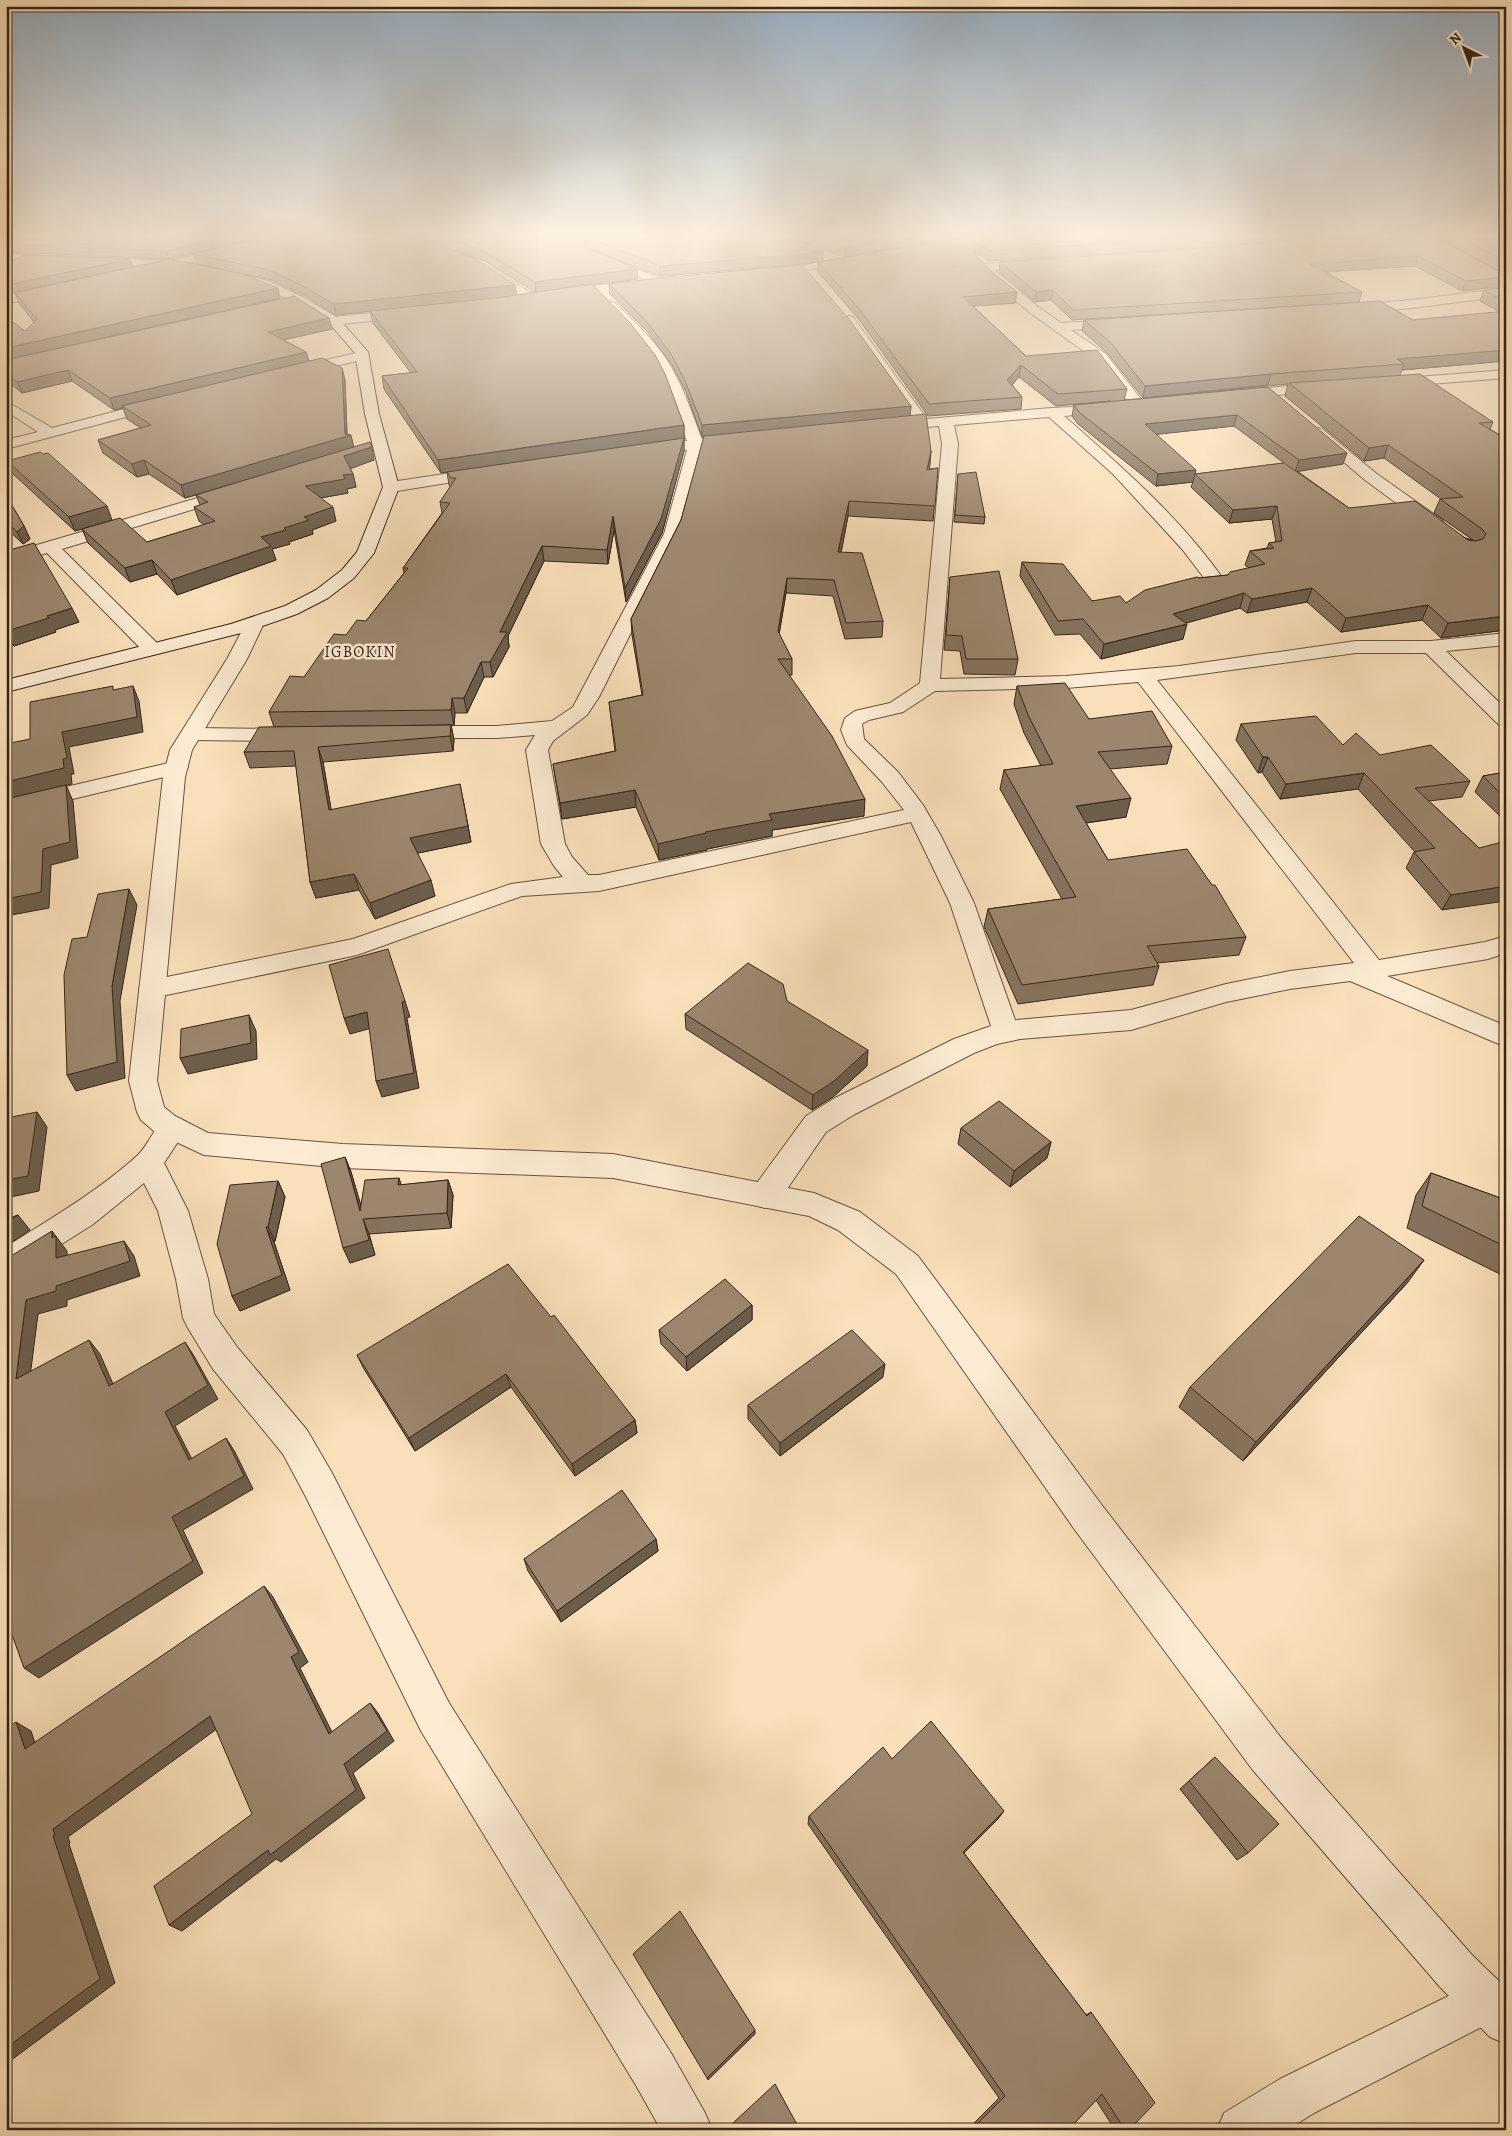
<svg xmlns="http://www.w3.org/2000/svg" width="1512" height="2136" viewBox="0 0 1512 2136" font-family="Alegreya,serif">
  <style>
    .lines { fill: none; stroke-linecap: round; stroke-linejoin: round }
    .minor-casing { stroke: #685342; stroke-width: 2 }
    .tertiary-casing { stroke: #685342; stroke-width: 2 }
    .secondary-casing { stroke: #37241a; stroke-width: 2 }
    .minor { fill: #fcebd2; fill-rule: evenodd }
    .tertiary { fill: #fcebd2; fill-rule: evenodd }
    .secondary { fill: #fcebd2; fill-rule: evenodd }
    .wall { fill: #86735e; stroke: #37241a; fill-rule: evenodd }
    .shaded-wall { fill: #6d5e4c; stroke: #37241a }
    .building { fill: #9c866d; stroke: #37241a }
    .labels { text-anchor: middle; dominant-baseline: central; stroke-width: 5; stroke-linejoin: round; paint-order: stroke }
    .far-quarter-label { font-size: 16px; letter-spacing: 1px; fill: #37241a; stroke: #fcebd2 }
  </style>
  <rect width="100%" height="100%" fill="#fae0ba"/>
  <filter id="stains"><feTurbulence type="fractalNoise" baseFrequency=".004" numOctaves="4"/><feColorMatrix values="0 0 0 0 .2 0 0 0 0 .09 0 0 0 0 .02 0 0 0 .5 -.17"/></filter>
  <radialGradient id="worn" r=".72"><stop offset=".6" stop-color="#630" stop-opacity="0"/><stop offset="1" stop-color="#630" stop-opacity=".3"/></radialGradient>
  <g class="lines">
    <defs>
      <g id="minor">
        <path d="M 282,235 L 301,235 L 296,238 L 145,273 L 139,270 L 145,267 Z"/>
        <path d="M 26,255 L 32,258 L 30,260 L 6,265 L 6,259 Z"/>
        <path d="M 604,255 L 663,280 L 665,282 L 659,286 L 655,284 L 600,260 L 598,258 L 600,256 Z"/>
        <path d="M 854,258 L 860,261 L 858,263 L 768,275 L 762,272 L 768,269 Z"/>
        <path d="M 1036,261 L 1040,262 L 1042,264 L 1040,266 L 994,270 L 1037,306 L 1061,323 L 1124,320 L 1126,323 L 1120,327 L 1071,330 L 1106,354 L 1143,402 L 1145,405 L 1143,408 L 1133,408 L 1096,360 L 1029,312 L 991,280 L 979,267 L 985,264 Z"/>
        <path d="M 483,264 L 487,265 L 540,299 L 538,302 L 530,302 L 479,269 L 477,267 Z"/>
        <path d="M 54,286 L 60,290 L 58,293 L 6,304 L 6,296 Z"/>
        <path d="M 1506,288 L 1506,296 L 1412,308 L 1350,313 L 1344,309 L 1350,305 L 1412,300 Z"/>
        <path d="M 611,302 L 615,303 C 639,326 663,348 677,378 C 687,397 694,419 702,439 L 739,436 L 744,437 L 746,440 L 744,443 L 739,444 L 702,448 L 680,534 L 599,697 L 587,715 L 553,741 L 548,750 L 565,844 L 572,857 L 588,875 L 599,875 L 904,810 L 882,782 L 847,745 L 841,730 L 845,718 L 855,711 L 890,703 L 920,683 L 942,444 L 939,426 L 891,430 L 886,429 L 884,426 L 886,423 L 913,420 L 843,320 L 849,316 L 853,317 L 927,419 L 1051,408 L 1115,405 L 1117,408 L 1115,411 L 1110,412 L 1064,416 C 1122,467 1182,519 1226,583 L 1223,587 L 1217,588 L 1211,587 L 1182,549 L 1113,474 L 1049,417 L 954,425 L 958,444 L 940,679 L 1066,676 L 1179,666 L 1356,641 L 1431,641 L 1506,633 L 1506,645 L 1446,651 L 1506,709 L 1506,727 L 1499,725 L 1426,653 L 1356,653 L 1157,680 L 1379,960 L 1485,942 L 1506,936 L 1506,953 L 1488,959 L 1387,976 L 1506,1026 L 1506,1047 L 1350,981 L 1290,989 L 1226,1002 L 1131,1030 L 1020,1039 L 997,1044 L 974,1053 L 855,1114 L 826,1132 L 776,1205 L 765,1208 L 754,1205 L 750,1196 L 754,1187 L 806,1116 L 835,1098 L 954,1039 L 991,1026 L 950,903 L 911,822 L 599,891 L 522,896 L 357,955 L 152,998 L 143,995 L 139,989 L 143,983 L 152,980 L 353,939 L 511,884 L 563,877 L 554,866 L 541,844 L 526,750 L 535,735 L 497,738 L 415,738 L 408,736 L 405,732 L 408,728 L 415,726 L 497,726 L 552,721 L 573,707 L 664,534 L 687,450 L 648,454 L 643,452 L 640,449 L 643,446 L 648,444 L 687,441 L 663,377 L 650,355 L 638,340 L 607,309 L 605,306 L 607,303 ZM 1138,682 L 1354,963 L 1290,971 L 1226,984 L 1131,1010 L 1015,1020 L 974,903 L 941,836 L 923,805 L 898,772 L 864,739 L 862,724 L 869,720 L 903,712 L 935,691 L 1066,688 Z"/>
        <path d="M 410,309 L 416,313 L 414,316 L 334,325 L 328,321 L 334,317 Z"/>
        <path d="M 361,352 L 368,356 L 366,359 L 296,375 L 289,371 L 291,368 Z"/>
        <path d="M 1506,370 L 1506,378 L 1392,387 L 1385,383 L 1392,379 Z"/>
        <path d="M 1324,383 L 1331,387 L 1329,390 L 1235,399 L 1228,395 L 1235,391 Z"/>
        <path d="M 162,399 L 167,400 L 169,403 L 167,406 L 6,449 L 6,440 L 38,432 L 6,411 L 6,401 L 52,428 Z"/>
        <path d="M 1317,428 L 1322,429 L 1377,474 L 1442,520 L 1444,524 L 1442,528 L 1430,528 L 1365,480 L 1312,435 L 1310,432 L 1312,429 Z"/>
        <path d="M 484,468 L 490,470 L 492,473 L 490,476 L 391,492 L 385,490 L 383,487 L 385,484 L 391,482 Z"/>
        <path d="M 235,487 L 241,489 L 243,492 L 241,495 L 62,549 L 159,645 L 162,649 L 159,653 L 152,655 L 145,653 L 47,553 L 6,565 L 6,554 Z"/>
        <path d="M 191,728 L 292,729 L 299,731 L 302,735 L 299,739 L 292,741 L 191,740 L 184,738 L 181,734 L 184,730 Z"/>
        <path d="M 177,761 L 185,762 L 188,767 L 185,772 L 6,815 L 6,801 Z"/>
        <path d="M 173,1117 L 183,1120 L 187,1128 L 164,1163 L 188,1211 L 208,1279 L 214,1314 L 237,1347 L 307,1430 L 332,1473 L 449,1703 L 671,2053 L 705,2113 L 712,2130 L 661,2130 L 637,2087 L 421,1731 L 306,1497 L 283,1454 L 213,1369 L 188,1328 L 183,1318 L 176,1279 L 158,1211 L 144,1183 L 92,1225 L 17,1272 L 6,1276 L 6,1247 C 50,1219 100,1190 138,1155 C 151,1142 154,1123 173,1117 Z"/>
        <path d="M 1485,1978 L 1501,1985 C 1506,1997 1506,2005 1501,2017 L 1314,2113 L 1287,2130 L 1217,2130 L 1224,2113 L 1280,2079 Z"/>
      </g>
      <path id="tertiary" d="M 255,617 L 262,619 L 264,623 L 247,659 L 192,750 L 185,777 L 157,1081 L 164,1107 L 175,1116 L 208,1133 L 343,1144 L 613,1154 L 814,1193 L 860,1212 L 918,1256 L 1101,1504 L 1282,1739 L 1472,1955 L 1506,1988 L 1506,2044 L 1490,2037 L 1440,1987 L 1252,1769 L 1075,1530 L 896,1274 L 838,1230 L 809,1216 L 613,1178 L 343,1168 L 204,1155 L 155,1132 L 141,1120 L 137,1112 L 129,1081 L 163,777 L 170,750 L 227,659 L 246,623 L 248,619 Z"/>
      <g id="secondary">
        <path d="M 6,254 L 172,261 L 195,265 L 197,267 L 191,270 L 172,267 L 6,260 Z"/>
        <path d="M 243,274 L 271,282 L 303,297 L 338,318 L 368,352 L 379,414 L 399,487 L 374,553 L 354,578 L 328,598 L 297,614 L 245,632 L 6,692 L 6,680 L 231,624 L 285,606 L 316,590 L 342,570 L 357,552 L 383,487 L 365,414 L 355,353 L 330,324 L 295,303 L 263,288 L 239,280 L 237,278 L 239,276 Z"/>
      </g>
    </defs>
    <use href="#minor" class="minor-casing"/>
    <use href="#tertiary" class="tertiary-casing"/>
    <use href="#secondary" class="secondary-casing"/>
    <use href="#minor" class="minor"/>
    <use href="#tertiary" class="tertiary"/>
    <use href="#secondary" class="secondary"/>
  </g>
  <g class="wall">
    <path d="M 6,235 L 205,240 L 201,235 L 408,235 L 516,295 L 536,293 L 485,261 L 412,235 L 780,235 L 823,261 L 806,264 L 660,276 L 587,248 L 638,279 L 593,285 L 684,425 L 684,451 L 662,533 L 626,602 L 614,530 L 608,564 L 544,561 L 508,636 L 509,647 L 493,677 L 484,677 L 467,713 L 455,713 L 454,725 L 274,727 L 269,712 L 346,635 L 366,621 L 404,573 L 403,568 L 442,513 L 440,502 L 450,487 L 449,485 L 447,472 L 441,473 L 384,389 L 382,376 L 411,373 L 373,323 L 370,311 L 336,315 L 304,295 L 272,280 L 244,274 L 280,298 L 46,351 L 329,318 L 332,329 L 283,340 L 306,352 L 309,361 L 342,368 L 345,381 L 347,434 L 354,447 L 374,460 L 350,468 L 353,474 L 356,487 L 347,489 L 348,493 L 321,498 L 336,521 L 312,530 L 313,534 L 289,542 L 290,544 L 272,549 L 276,560 L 177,595 L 157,574 L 130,582 L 88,543 L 82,529 L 75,531 L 13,474 L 7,461 L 112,520 L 147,542 L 204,525 L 199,521 L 194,507 L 200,505 L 196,495 L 185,498 L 149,474 L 137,477 L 103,453 L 98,440 L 141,428 L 127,419 L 123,408 L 114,410 L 72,381 L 22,393 L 6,380 L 6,317 L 25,331 L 34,322 L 19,303 L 15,293 L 230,271 L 196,264 L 193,254 L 213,249 L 169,259 L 6,252 Z"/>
    <path d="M 782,235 L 976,235 L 844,257 Z"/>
    <path d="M 978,235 L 1355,235 L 1213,247 L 989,261 L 975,253 L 974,254 L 991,271 L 1017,292 L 1015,303 L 973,306 L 1026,356 L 1127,389 L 1124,400 L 1268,387 L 1343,464 L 1297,471 L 1349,508 L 1473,540 L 1434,513 L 1440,499 L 1441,499 L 1384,458 L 1364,461 L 1285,396 L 1288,384 L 1143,398 L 1107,353 L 1082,331 L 1084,320 L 1413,320 L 1500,312 L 1480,301 L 1484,290 L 1506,287 L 1506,361 L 1402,370 L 1400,375 L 1493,422 L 1490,429 L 1506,439 L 1506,630 L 1441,638 L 1422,620 L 1341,632 L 1307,602 L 1247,613 L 1240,608 L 1185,623 L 1183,639 L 1101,659 L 1080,634 L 1055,635 L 1020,576 L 1022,562 L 1092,601 L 1126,603 L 1199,578 L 1228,575 L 1249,568 L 1245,565 L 1250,551 L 1267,548 L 1269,543 L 1276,542 L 1272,519 L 1229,523 L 1191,487 L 1193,482 L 1156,486 L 1078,424 L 1072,416 L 1074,405 L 1111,401 L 1056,406 L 1019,377 L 1012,385 L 1022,397 L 1021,409 L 928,416 L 860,321 L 818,272 L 818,262 ZM 1234,426 L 1284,463 L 1196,474 L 1156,434 Z"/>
    <path d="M 1359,235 L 1506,275 L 1506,283 L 1504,286 L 1462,291 L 1415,266 L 1325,272 L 1362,292 L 1359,302 L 1072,320 L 1051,300 L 1035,302 L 999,272 L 1000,262 L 1215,247 Z"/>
    <path d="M 1433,235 L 1506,235 L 1506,275 Z"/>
    <path d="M 6,263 L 133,267 L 10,293 L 6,289 Z"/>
    <path d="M 609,284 L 911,406 L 910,416 L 931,451 L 929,469 L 938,468 L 933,521 L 848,516 L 841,553 L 883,621 L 882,637 L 845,639 L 833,596 L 786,593 L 779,634 L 792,659 L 792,675 L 789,675 L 864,816 L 772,830 L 772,836 L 707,849 L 707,850 L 659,860 L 636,807 L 562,819 L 553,764 L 615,751 L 609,702 L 642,695 L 632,635 L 631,619 L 681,520 L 704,437 L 702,437 L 686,392 L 672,365 L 647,331 L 610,294 Z"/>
    <path d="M 958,474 L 985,517 L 984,524 L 954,522 Z"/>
    <path d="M 6,495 L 24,526 L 30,539 L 23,544 L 6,528 Z"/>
    <path d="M 6,551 L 79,622 L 54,630 L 56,632 L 14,646 L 11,643 L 6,644 Z"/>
    <path d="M 950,577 L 1018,659 L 1015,675 L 964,674 L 960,651 L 944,650 Z"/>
    <path d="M 1017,686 L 1089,719 L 1172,746 L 1167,764 L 1110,769 L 1126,817 L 1086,823 L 1108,860 L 1246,937 L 1239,955 L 1157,963 L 1159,966 L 1153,985 L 1018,1004 L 984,927 L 988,909 L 1062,899 L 1000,789 L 1004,770 L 1041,766 L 1024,733 L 1014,704 Z"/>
    <path d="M 1241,724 L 1343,745 L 1470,781 L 1462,797 L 1429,801 L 1479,848 L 1442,910 L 1406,868 L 1414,852 L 1415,852 L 1358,789 L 1280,799 L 1262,772 L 1258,773 L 1236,740 Z"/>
    <path d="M 451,725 L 454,740 L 453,751 L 323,762 L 331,810 L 463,799 L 471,842 L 417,853 L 435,896 L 375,919 L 359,890 L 316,898 L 310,882 L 296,766 L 250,768 L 244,752 Z"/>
    <path d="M 1506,772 L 1506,822 L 1475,792 L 1483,776 Z"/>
    <path d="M 787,1001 L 867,1066 L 833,1097 L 812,1110 L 686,1029 L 685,1014 Z"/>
    <path d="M 961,1128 L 1051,1142 L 1047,1158 L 1010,1187 L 958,1144 Z"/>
    <path d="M 345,1157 L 351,1172 L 361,1207 L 402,1185 L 448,1180 L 453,1195 L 451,1228 L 369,1234 L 375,1255 L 350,1263 Z"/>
    <path d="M 1431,1173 L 1506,1200 L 1506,1277 L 1407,1228 L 1416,1195 Z"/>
    <path d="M 278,1181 L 285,1197 L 275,1241 L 274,1242 L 290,1290 L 240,1311 L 232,1296 Z"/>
    <path d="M 1408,1282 L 1243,1461 L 1179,1407 L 1190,1387 Z"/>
    <path d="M 752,1305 L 752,1320 L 687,1371 L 661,1344 L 659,1330 Z"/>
    <path d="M 551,1317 L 635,1420 L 637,1433 L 575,1476 L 511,1387 L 415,1451 L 364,1369 L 357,1355 Z"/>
    <path d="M 883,1377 L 780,1456 L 748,1419 L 748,1405 Z"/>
    <path d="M 656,1539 L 658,1551 L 561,1622 L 528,1571 L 524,1559 Z"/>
    <path d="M 1215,1757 L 1248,1853 L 1237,1860 L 1180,1789 Z"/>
    <path d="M 892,1759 L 998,1819 L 964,1853 L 1086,2015 L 1091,2012 L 1129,2130 L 1115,2130 L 1096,2100 L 1068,2130 L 967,2130 L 999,2098 L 808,1824 L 809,1816 Z"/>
  </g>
  <g class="shaded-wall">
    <path d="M 228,235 L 274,235 L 213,249 L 211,239 Z"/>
    <path d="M 917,235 L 976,235 L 844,257 L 845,247 Z"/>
    <path d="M 1241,235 L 1355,235 L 1213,247 L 1215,237 Z"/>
    <path d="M 587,237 L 588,247 L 581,251 L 580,241 Z"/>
    <path d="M 210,241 L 213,249 L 169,259 L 166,251 Z"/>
    <path d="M 976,243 L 975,253 L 969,256 L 970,246 Z"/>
    <path d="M 823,250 L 823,261 L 806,264 L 660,276 L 660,266 Z"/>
    <path d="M 1418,256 L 1415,266 L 1308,273 L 1310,264 Z"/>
    <path d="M 130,259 L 133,267 L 10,293 L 7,285 Z"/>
    <path d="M 637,269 L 638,279 L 536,293 L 535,282 Z"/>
    <path d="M 1506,277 L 1506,283 L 1504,286 L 1462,291 L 1466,281 Z"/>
    <path d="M 515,285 L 517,296 L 336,315 L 334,304 Z"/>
    <path d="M 278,288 L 280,298 L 6,360 L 6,348 Z"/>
    <path d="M 1053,290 L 1051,300 L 1035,302 L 1036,292 Z"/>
    <path d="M 1017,292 L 1015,303 L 961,307 L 963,297 Z"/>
    <path d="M 329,318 L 332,329 L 270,343 L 268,332 Z"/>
    <path d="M 1506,350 L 1506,361 L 1402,370 L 1404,364 L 1397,359 Z"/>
    <path d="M 306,352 L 309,362 L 122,406 L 123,408 L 114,410 L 110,398 Z"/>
    <path d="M 1021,365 L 1019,377 L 1005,391 L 1007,380 Z"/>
    <path d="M 342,368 L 345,381 L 347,436 L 351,435 L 354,448 L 185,498 L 181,485 L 345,434 Z"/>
    <path d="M 68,370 L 72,381 L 22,393 L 17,382 Z"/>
    <path d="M 1271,374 L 1268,385 L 1143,398 L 1145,386 Z"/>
    <path d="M 911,406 L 910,417 L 702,437 L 702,425 Z"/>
    <path d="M 1237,415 L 1234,426 L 1142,436 L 1145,424 Z"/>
    <path d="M 684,425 L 684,451 L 662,533 L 626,602 L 625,588 L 684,439 L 441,473 L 438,460 Z"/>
    <path d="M 1388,445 L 1384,458 L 1364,461 L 1369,448 Z"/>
    <path d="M 372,447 L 374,460 L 347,470 L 344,456 Z"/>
    <path d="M 931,451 L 930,465 L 926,484 L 927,470 Z"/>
    <path d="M 1347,453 L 1343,464 L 1295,472 L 1299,460 Z"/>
    <path d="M 144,460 L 149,474 L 137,477 L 132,464 Z"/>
    <path d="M 1196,470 L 1193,482 L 1156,486 L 1158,474 Z"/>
    <path d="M 353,474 L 356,487 L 347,489 L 348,493 L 309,500 L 305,486 L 343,475 Z"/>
    <path d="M 849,501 L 848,516 L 838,568 L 838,552 Z"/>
    <path d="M 107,506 L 112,520 L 75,531 L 69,517 Z"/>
    <path d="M 1277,506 L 1272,519 L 1229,523 L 1233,510 Z"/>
    <path d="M 333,507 L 336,521 L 312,530 L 313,534 L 289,542 L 290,544 L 272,549 L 276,560 L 177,595 L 171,580 L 261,537 L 284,528 L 304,517 Z"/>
    <path d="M 613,516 L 614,530 L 608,564 L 607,550 Z"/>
    <path d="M 24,526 L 30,539 L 23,544 L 17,532 Z"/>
    <path d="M 542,546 L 544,561 L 508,636 L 509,647 L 493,677 L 490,662 L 500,632 Z"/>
    <path d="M 152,560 L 157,574 L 130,582 L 125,568 Z"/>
    <path d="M 787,578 L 786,593 L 777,647 L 778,631 Z"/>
    <path d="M 1312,588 L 1307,602 L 1247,613 L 1252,599 Z"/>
    <path d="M 1244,593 L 1240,608 L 1169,628 L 1173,614 Z"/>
    <path d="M 1428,605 L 1422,620 L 1341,632 L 1346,618 Z"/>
    <path d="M 72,608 L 79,622 L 55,630 L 56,632 L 14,646 L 7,631 L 47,616 Z"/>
    <path d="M 1506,616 L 1506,630 L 1441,638 L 1448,623 Z"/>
    <path d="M 1187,624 L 1183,639 L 1101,659 L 1104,644 Z"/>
    <path d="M 6,632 L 11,643 L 6,644 Z"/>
    <path d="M 481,662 L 484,677 L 467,713 L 464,698 Z"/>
    <path d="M 133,686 L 139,701 L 143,732 L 69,747 L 74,774 L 71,774 L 72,784 L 6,799 L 6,782 L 62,732 Z"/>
    <path d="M 452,698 L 455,713 L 454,725 L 451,710 Z"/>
    <path d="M 451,725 L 454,740 L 453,751 L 450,736 Z"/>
    <path d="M 318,747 L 323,762 L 334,826 L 329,810 Z"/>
    <path d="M 1263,757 L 1268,757 L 1262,772 L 1258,773 Z"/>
    <path d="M 1364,773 L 1358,789 L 1280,799 L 1286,784 Z"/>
    <path d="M 460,784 L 471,842 L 414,854 L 410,838 Z"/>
    <path d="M 66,785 L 73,801 L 78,858 L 51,865 L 49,908 L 6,916 L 6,899 L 43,849 Z"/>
    <path d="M 635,790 L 636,807 L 562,819 L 560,803 Z"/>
    <path d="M 1131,798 L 1126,817 L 1072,825 L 1076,806 Z"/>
    <path d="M 865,799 L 864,816 L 772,830 L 772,836 L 707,849 L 707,850 L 659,860 L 658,844 L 705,832 L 769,814 Z"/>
    <path d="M 354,874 L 359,890 L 316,898 L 310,882 Z"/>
    <path d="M 431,880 L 435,896 L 375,919 L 370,903 Z"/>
    <path d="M 1506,886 L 1506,901 L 1442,910 L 1451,895 Z"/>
    <path d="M 129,889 L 137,905 L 120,1001 L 125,1078 L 76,1091 L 67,1075 L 112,986 Z"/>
    <path d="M 405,1001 L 410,1017 L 407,1018 L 419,1088 L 382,1097 L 376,1081 L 402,1002 Z"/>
    <path d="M 367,1012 L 372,1028 L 350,1034 L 344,1018 Z"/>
    <path d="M 249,1015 L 256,1031 L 257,1059 L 188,1074 L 180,1058 Z"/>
    <path d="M 868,1050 L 867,1066 L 833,1097 L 812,1110 L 813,1095 Z"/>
    <path d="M 37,1112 L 47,1127 L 39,1191 L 6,1198 L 6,1180 Z"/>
    <path d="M 1051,1142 L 1047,1158 L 1010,1187 L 1014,1171 Z"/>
    <path d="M 345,1157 L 351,1172 L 365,1219 L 360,1211 Z"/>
    <path d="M 399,1178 L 404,1193 L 398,1185 Z"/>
    <path d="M 448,1180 L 453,1195 L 451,1228 L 447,1213 Z"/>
    <path d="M 278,1181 L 285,1197 L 275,1241 L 268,1227 Z"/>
    <path d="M 18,1215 L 30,1230 L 6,1246 L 6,1223 Z"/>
    <path d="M 363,1219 L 369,1234 L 375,1255 L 350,1263 L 343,1248 Z"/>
    <path d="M 266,1227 L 274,1242 L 290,1290 L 240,1311 L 232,1296 Z"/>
    <path d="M 52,1231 L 67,1251 L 67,1273 L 56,1258 L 52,1238 Z"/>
    <path d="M 124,1241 L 134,1256 L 140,1276 L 67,1300 L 67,1306 L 38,1314 L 28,1393 L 16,1379 L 26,1300 L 56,1286 Z"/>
    <path d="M 1424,1260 L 1408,1282 L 1243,1461 L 1256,1442 Z"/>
    <path d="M 752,1305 L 752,1320 L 687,1371 L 686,1357 Z"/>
    <path d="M 89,1340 L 100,1354 L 120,1400 L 109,1386 Z"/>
    <path d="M 185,1342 L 194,1356 L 218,1399 L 175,1426 L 199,1473 L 189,1460 L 165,1412 Z"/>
    <path d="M 885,1364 L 883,1377 L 780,1456 L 780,1443 Z"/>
    <path d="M 506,1374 L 511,1387 L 415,1451 L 409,1438 Z"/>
    <path d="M 635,1420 L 637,1433 L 575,1476 L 572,1464 Z"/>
    <path d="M 226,1438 L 235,1452 L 253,1489 L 183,1530 L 203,1573 L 39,1678 L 24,1668 L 172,1517 Z"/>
    <path d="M 656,1539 L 658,1551 L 561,1622 L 557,1611 Z"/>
    <path d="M 264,1586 L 273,1597 L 308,1662 L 300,1668 L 338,1744 L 329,1734 L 291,1657 Z"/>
    <path d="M 370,1703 L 378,1713 L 394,1741 L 353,1773 L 365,1798 L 281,1862 L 276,1859 L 182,1931 L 169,1925 L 268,1850 L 344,1764 Z"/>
    <path d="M 210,1716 L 221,1726 L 68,1837 L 70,1843 L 69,1844 L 115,1983 L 6,2064 L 6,2048 L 53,1829 Z"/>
    <path d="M 16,1722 L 31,1731 L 40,1758 L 25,1749 Z"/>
    <path d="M 1004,1811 L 998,1819 L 958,1859 L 963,1852 Z"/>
    <path d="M 755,2030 L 755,2034 L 708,2080 L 707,2078 Z"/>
  </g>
  <g class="building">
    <path d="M 6,235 L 186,235 L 210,241 L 166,251 L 6,244 Z"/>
    <path d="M 207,235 L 228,235 L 211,239 Z"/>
    <path d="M 273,235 L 408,235 L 474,258 L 515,285 L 334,304 L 301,285 L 269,270 L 193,254 Z"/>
    <path d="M 438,235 L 780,235 L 823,250 L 806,254 L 660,266 L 587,237 L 580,241 L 582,246 L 637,269 L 535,282 L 483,251 Z"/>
    <path d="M 811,235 L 917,235 L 845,247 Z"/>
    <path d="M 978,235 L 1241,235 L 991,251 L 976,243 L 970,246 L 970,249 L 991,271 L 1017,292 L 963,297 L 1026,356 L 1097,350 L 1127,389 L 1058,394 L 1021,365 L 1007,380 L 1022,397 L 929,404 L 860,310 L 818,262 Z"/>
    <path d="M 1359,235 L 1431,235 L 1506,275 L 1506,277 L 1466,281 L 1418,256 L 1310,264 L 1362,292 L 1073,310 L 1053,290 L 1036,292 L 1000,262 L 1215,247 Z"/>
    <path d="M 1455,235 L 1506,235 L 1506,262 Z"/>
    <path d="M 25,255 L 130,259 L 7,285 L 6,263 Z"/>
    <path d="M 170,259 L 243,274 L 278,288 L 6,348 L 6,317 L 25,331 L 37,319 L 15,293 Z"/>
    <path d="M 802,265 L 849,319 L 911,406 L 702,425 L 685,381 L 671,354 L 646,321 L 609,284 L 659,278 Z"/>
    <path d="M 592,284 L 630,323 L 655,355 L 665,374 L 684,425 L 438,460 L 382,376 L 417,372 L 370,311 L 503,297 Z"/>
    <path d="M 1506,287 L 1506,302 L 1484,290 Z"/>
    <path d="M 294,296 L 329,318 L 268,332 L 306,352 L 110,398 L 68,370 L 17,382 L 6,373 L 6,360 Z"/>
    <path d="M 1380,301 L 1413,320 L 1506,311 L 1506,350 L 1397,359 L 1404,364 L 1271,374 L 1145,386 L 1110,342 L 1084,320 Z"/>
    <path d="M 322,358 L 342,368 L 345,434 L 351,435 L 181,485 L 144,460 L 132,464 L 98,440 L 151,425 L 122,406 Z"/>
    <path d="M 1420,374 L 1493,422 L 1479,423 L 1506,439 L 1506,616 L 1448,623 L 1428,605 L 1346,618 L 1312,588 L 1252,599 L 1244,593 L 1173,614 L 1187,624 L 1104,644 L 1083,619 L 1058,621 L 1022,562 L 1063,564 L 1092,601 L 1120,596 L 1126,603 L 1145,590 L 1197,577 L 1199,578 L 1228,575 L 1230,572 L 1265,564 L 1250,551 L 1274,548 L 1269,543 L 1282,541 L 1277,506 L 1233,510 L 1195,474 L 1284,463 L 1349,508 L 1415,501 L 1468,540 L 1475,541 L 1483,539 L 1486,534 L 1482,529 L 1440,499 L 1463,497 L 1388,445 L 1369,448 L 1289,383 Z"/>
    <path d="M 1268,387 L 1347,453 L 1299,460 L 1237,415 L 1145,424 L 1196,470 L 1158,474 L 1080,413 L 1074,405 Z"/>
    <path d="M 926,414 L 931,451 L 927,470 L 938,468 L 935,506 L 849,501 L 838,552 L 862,553 L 883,621 L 846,623 L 834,580 L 787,578 L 778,631 L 792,659 L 778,659 L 832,736 L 865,799 L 769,814 L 772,820 L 705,832 L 706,833 L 658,844 L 635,790 L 560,803 L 553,764 L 616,751 L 609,702 L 643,695 L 631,619 L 681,520 L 704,436 Z"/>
    <path d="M 684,438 L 661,519 L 625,588 L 613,516 L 607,550 L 542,546 L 500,632 L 507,632 L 490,662 L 481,662 L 464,698 L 452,698 L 451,710 L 269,712 L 290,676 L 304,677 L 334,634 L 346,635 L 357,620 L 366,621 L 408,568 L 403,568 L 450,503 L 440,502 L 456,478 L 451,478 L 447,472 Z"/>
    <path d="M 370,442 L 372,447 L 344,456 L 353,474 L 343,475 L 345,479 L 305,486 L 333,507 L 304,517 L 309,520 L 284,528 L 286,530 L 261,537 L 271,546 L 171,580 L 152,560 L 125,568 L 82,529 L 120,518 L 147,542 L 215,521 L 194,507 L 208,502 L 196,495 Z"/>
    <path d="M 40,452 L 43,454 L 48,453 L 107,506 L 69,517 L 7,461 Z"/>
    <path d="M 976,472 L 985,517 L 955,515 L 958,474 Z"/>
    <path d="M 6,495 L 24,526 L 17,532 L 6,521 Z"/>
    <path d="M 34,543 L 72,608 L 47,616 L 49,618 L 7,631 L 6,551 Z"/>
    <path d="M 999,571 L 1018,659 L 966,659 L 962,636 L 946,635 L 950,577 Z"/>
    <path d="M 1065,683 L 1089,719 L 1152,711 L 1172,746 L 1098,752 L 1131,798 L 1076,806 L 1108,860 L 1187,849 L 1212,885 L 1215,885 L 1246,937 L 1147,946 L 1159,966 L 1022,985 L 988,909 L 1076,897 L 1004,770 L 1053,764 L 1028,715 L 1017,686 Z"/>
    <path d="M 113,686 L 113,690 L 133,686 L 137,717 L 62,732 L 67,758 L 63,759 L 64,768 L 6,782 L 6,744 L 30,739 L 30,702 Z"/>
    <path d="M 1316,716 L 1343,745 L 1356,733 L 1380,755 L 1431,745 L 1470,781 L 1415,788 L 1479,848 L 1506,841 L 1506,886 L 1451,895 L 1414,852 L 1435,848 L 1364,773 L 1286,784 L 1268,757 L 1263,757 L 1241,724 Z"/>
    <path d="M 451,725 L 450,736 L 318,747 L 329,810 L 460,784 L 468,826 L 410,838 L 431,880 L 370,903 L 354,874 L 310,882 L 294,751 L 244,752 L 259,727 Z"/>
    <path d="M 1506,772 L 1506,799 L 1483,776 Z"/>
    <path d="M 66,785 L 70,842 L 43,849 L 41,892 L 6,899 L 6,799 Z"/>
    <path d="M 129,889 L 112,986 L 117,1062 L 67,1075 L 64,975 L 72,939 L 87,937 L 98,894 Z"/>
    <path d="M 388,949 L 405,1001 L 402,1002 L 414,1073 L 376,1081 L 367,1012 L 344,1018 L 329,965 Z"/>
    <path d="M 748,963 L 783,984 L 787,1001 L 868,1050 L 834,1081 L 813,1095 L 685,1014 Z"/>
    <path d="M 249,1015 L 251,1043 L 180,1058 L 181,1029 Z"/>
    <path d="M 999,1101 L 1051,1142 L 1014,1171 L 961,1128 Z"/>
    <path d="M 37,1112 L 28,1176 L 6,1180 L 6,1118 Z"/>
    <path d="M 345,1157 L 360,1211 L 365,1180 L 399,1178 L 398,1185 L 448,1180 L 447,1213 L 363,1219 L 369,1240 L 343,1248 L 321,1164 Z"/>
    <path d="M 1431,1173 L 1506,1200 L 1506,1247 L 1422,1206 Z"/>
    <path d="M 278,1181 L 268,1227 L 266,1227 L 282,1275 L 232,1296 L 217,1244 L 230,1185 Z"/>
    <path d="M 18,1215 L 6,1223 L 6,1219 Z"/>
    <path d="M 1359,1216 L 1424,1260 L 1256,1442 L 1190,1387 Z"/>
    <path d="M 52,1231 L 52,1238 L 56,1236 L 56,1258 L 124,1241 L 130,1261 L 56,1286 L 56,1291 L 26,1300 L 16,1379 L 89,1340 L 109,1386 L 185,1342 L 208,1385 L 165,1412 L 189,1460 L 226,1438 L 244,1476 L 172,1517 L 193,1561 L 24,1668 L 6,1618 L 6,1259 Z"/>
    <path d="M 508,1264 L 551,1317 L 554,1315 L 635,1420 L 572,1464 L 506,1374 L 409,1438 L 357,1355 Z"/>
    <path d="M 725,1279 L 752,1305 L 686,1357 L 659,1330 Z"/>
    <path d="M 852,1330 L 885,1364 L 780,1443 L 748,1405 Z"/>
    <path d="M 622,1490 L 656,1539 L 557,1611 L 524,1559 Z"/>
    <path d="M 264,1586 L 299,1652 L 291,1657 L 329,1734 L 370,1703 L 387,1731 L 344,1764 L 356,1790 L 270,1855 L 268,1850 L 169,1925 L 154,1886 L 252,1814 L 210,1716 L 53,1829 L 55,1835 L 53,1836 L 100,1979 L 6,2048 L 6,1728 L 16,1722 L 25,1749 Z"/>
    <path d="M 931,1721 L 1004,1811 L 963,1852 L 1087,2016 L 1091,2012 L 1155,2103 L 1129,2130 L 1125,2130 L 1102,2094 L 1068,2130 L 971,2130 L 1005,2096 L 809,1816 L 883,1747 L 892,1759 Z"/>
    <path d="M 1215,1757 L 1279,1824 L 1248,1853 L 1189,1781 Z"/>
    <path d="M 680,1911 L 755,2030 L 707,2078 L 633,1954 Z"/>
    <path d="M 775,2084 L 800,2130 L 733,2130 L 733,2123 Z"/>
  </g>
  <linearGradient id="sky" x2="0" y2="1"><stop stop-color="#95acc0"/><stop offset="0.44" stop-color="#fdf1e0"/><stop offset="1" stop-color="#fdf1e0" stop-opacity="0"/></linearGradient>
  <rect width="1512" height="534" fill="url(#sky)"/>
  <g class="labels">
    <g class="far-quarter-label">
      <text x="360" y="652">IGBOKIN</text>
    </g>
  </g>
  <rect width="1512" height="2136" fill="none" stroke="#fae0ba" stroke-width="25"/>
  <rect x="8" y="8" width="1497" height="2121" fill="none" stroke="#37241a" stroke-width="2.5"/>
  <rect x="12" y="12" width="1487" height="2111" fill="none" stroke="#37241a"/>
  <g transform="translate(1464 48) rotate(318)" stroke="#fcebd2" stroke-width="4" paint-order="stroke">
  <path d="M0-4L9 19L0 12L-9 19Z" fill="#37241a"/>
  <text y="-8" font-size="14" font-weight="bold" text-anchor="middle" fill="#37241a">N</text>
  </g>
  <rect width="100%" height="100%" filter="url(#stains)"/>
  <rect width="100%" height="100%" fill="url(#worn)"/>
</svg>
